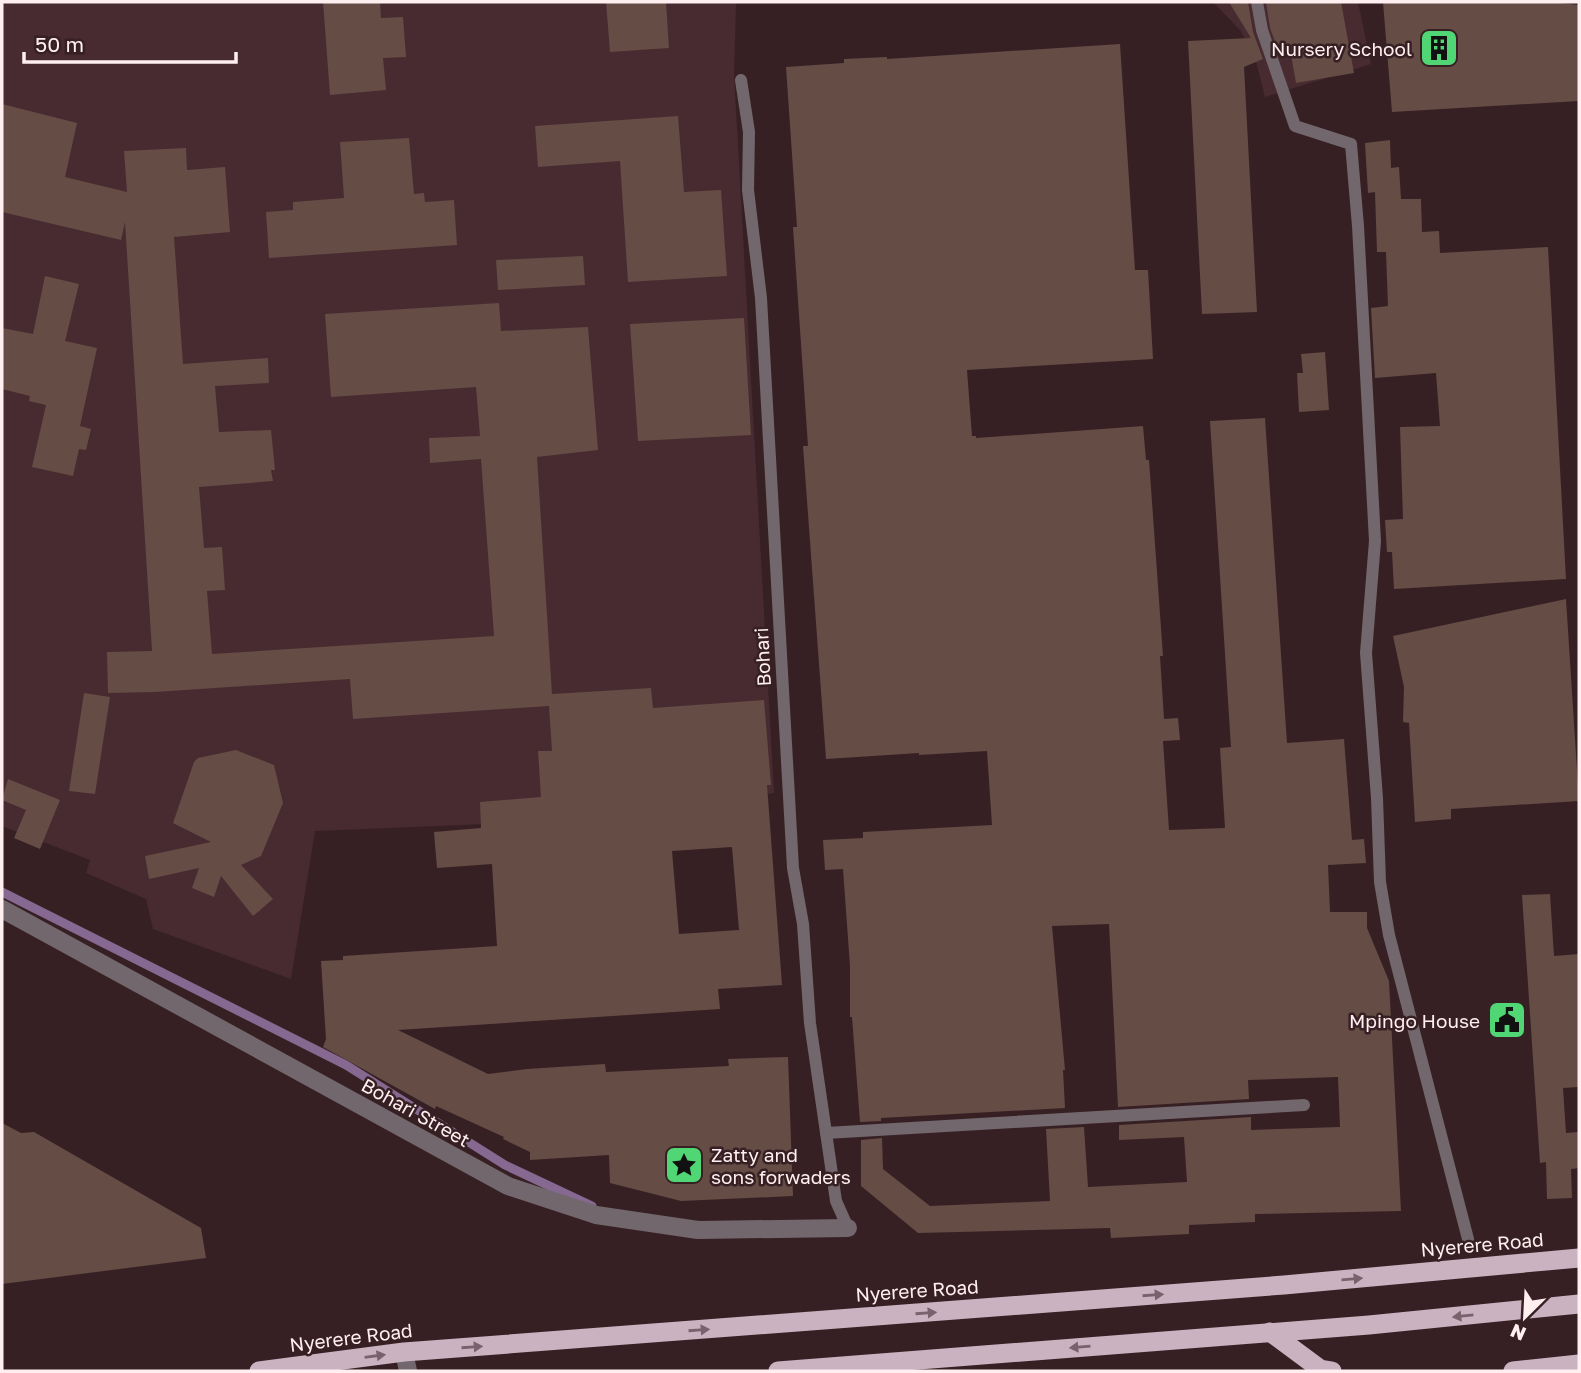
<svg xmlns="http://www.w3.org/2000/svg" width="1581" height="1373" viewBox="0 0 1581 1373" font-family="'Golos Text',sans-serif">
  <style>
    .built { fill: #482b30 }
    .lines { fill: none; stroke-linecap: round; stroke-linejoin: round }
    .stream { stroke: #866890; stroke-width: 9 }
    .building { fill: #654c45; fill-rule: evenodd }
    .service { stroke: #71676d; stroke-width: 12 }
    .minor { stroke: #71676d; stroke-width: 18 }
    .trunk { stroke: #cab2c1; stroke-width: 19 }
    .oneway { fill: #79626b }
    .labels { text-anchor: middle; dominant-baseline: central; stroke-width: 5; stroke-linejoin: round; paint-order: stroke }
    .poi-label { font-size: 19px; fill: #ffeff1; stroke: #372024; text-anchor: end }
    .street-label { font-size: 19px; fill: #ffeff1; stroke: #372024 }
  </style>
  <rect width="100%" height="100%" fill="#372024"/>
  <g class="built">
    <path d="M 2,2 L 736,2 L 734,74 L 774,793 L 562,821 L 315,831 L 291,979 L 153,929 L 146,899 L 86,873 L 90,860 L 2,826 Z"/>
    <path d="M 1213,2 L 1358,2 L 1371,64 L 1265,97 L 1256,62 L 1241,31 Z"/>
  </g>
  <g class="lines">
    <path class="stream" d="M 2,892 L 346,1065 L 505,1165 L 592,1206"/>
  </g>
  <g class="building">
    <path d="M 323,2 L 380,2 L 381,18 L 403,17 L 406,57 L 383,58 L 386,90 L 330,95 Z"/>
    <path d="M 606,2 L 666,2 L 669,48 L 610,52 Z"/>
    <path d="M 1229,2 L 1248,2 L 1253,32 L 1263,59 L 1244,67 L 1257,312 L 1202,314 L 1188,41 L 1251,38 Z"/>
    <path d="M 1266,2 L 1341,2 L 1354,73 L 1296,83 L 1290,49 L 1279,53 L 1270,28 Z"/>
    <path d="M 1383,2 L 1551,2 L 1579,5 L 1579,101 L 1392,112 Z"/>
    <path d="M 1120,44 L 1135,270 L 1148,270 L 1153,359 L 967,370 L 972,436 L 976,436 L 976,438 L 1143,426 L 1146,460 L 1149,460 L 1163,656 L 1160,656 L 1164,719 L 1178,718 L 1180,740 L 1163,741 L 1169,830 L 1225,828 L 1220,748 L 1231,747 L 1210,421 L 1265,418 L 1287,743 L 1344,739 L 1352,840 L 1364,839 L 1366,863 L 1328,865 L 1330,912 L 1367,912 L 1367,928 L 1389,981 L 1401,1211 L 1255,1214 L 1255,1222 L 1189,1225 L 1189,1234 L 1111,1238 L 1110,1228 L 918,1233 L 861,1186 L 861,1140 L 882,1138 L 883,1169 L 930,1206 L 1050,1201 L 1046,1129 L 1084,1127 L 1088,1187 L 1187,1182 L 1184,1137 L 1119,1140 L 1119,1125 L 1251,1117 L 1251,1130 L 1340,1127 L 1338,1077 L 1248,1080 L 1249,1099 L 1118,1107 L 1109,924 L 1052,926 L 1065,1070 L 1063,1070 L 1065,1108 L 881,1118 L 881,1121 L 860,1122 L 852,1017 L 850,1017 L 850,966 L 843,869 L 825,870 L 823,840 L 863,838 L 863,832 L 992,825 L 987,751 L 919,755 L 919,753 L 826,759 L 803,446 L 808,446 L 793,227 L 797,227 L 786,67 L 844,63 L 844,59 L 887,57 L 887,59 Z"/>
    <path d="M 2,104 L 77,123 L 65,177 L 127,192 L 124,151 L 186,148 L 187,170 L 225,167 L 230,232 L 174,237 L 183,364 L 268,358 L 269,383 L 215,386 L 219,432 L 271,430 L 275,470 L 271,470 L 273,481 L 199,487 L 204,548 L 222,547 L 225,590 L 207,591 L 212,654 L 494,636 L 481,459 L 430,463 L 429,438 L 480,436 L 476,387 L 331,397 L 325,314 L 499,303 L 501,331 L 588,327 L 598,450 L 537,457 L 552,694 L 651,688 L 653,708 L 764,700 L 771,785 L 767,785 L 782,985 L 718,989 L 720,1009 L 398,1030 L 488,1074 L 527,1069 L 605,1064 L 606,1072 L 729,1066 L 728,1059 L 788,1057 L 793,1196 L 681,1201 L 610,1183 L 609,1155 L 530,1160 L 530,1152 L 503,1139 L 504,1137 L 436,1106 L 435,1109 L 323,1047 L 326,1039 L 321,961 L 343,960 L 343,956 L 497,946 L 492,864 L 437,868 L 434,832 L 481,828 L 480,802 L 541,797 L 538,751 L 552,751 L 549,706 L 353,719 L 350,679 L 155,692 L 108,693 L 107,652 L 152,651 L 125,222 L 121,240 L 2,212 ZM 732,847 L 739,930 L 679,934 L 672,851 Z"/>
    <path d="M 678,116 L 684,192 L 721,190 L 727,276 L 628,282 L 620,161 L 538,167 L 535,126 Z"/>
    <path d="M 409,138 L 414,194 L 424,193 L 425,202 L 454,200 L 457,245 L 269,258 L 266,212 L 293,210 L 293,202 L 344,198 L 340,142 Z"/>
    <path d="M 1390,140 L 1391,168 L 1399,167 L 1401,199 L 1421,199 L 1422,232 L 1439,231 L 1440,253 L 1548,247 L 1566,579 L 1394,589 L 1392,552 L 1387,552 L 1385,520 L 1403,519 L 1400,427 L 1440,426 L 1436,373 L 1375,378 L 1371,308 L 1388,306 L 1386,252 L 1377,252 L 1375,192 L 1368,193 L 1365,143 Z"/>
    <path d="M 583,256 L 585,285 L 498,290 L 496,260 Z"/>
    <path d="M 45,276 L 79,284 L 65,341 L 97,348 L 80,426 L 91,429 L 86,450 L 79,449 L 73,476 L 32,467 L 46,405 L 29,401 L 30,396 L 2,389 L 2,328 L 33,334 Z"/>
    <path d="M 744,318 L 751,435 L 638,441 L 630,324 Z"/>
    <path d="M 1325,352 L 1329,410 L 1299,412 L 1297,373 L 1303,373 L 1301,354 Z"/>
    <path d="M 1566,599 L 1579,801 L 1451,809 L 1451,819 L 1415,822 L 1409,723 L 1403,722 L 1404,687 L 1393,636 Z"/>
    <path d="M 84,693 L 110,697 L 95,794 L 69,791 Z"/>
    <path d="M 236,750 L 274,765 L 283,803 L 261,856 L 241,865 L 273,899 L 253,916 L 221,876 L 214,897 L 192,888 L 199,868 L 149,879 L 145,856 L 211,842 L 173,823 L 194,762 L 198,758 Z"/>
    <path d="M 8,779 L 60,800 L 40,849 L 14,838 L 26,810 L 2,800 Z"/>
    <path d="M 1550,894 L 1554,956 L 1579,954 L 1579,1087 L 1563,1088 L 1566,1133 L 1579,1132 L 1579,1168 L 1571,1169 L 1572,1198 L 1547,1199 L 1546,1162 L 1540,1163 L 1522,895 Z"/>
    <path d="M 2,1123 L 21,1133 L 34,1132 L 201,1228 L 206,1258 L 2,1284 Z"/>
  </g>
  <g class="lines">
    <g class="service">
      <path d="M 1257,2 L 1262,30 L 1295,126 L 1351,144 L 1358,226 L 1375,541 L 1366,653 L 1377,798 L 1380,882 L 1389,935 L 1468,1239"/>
      <path d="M 741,80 L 749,132 L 748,190 L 761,298 L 793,868 L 803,924 L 810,1023 L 836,1201 L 848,1228"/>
      <path d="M 826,1133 L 1304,1105"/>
    </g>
    <g class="minor">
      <path d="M 2,909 L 508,1186 L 596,1215 L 698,1230 L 848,1228"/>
      <path d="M 404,1352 L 408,1371"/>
    </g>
    <g class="trunk">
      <path d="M 1270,1332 L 1320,1369 L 1332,1371"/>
      <path d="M 259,1371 L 404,1352 L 1284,1285 L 1579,1258"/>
      <path d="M 778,1371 L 1369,1325 L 1579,1304"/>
      <path d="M 1513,1371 L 1579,1364"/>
    </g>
  </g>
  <defs><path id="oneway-solid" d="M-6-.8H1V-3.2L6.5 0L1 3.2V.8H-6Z" transform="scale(1.75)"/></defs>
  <g class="oneway">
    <use href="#oneway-solid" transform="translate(1352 1279) rotate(-5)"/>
    <use href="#oneway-solid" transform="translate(1153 1295) rotate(-4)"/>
    <use href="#oneway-solid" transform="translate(926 1313) rotate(-4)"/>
    <use href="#oneway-solid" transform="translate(1463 1316) rotate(174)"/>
    <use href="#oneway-solid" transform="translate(699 1330) rotate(-4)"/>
    <use href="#oneway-solid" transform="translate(472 1347) rotate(-4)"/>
    <use href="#oneway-solid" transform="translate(1080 1347) rotate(175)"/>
    <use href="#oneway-solid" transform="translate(375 1356) rotate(-8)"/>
  </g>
  <defs>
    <symbol id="building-square" viewBox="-11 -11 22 22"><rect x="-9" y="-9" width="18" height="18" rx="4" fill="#50d674" stroke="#372024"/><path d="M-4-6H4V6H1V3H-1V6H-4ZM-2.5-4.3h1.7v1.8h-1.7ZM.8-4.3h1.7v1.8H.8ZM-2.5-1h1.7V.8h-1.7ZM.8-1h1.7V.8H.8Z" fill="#111"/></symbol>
    <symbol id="civic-square" viewBox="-11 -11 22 22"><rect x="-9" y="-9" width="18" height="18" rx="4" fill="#50d674" stroke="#372024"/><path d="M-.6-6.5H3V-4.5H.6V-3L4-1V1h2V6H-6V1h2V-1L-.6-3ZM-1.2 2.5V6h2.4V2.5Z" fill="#111"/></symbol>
    <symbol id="sight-square" viewBox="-11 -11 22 22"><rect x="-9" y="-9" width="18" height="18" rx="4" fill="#50d674" stroke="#372024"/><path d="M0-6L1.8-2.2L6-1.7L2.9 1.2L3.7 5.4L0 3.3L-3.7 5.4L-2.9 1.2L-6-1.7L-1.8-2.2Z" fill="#111"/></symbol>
  </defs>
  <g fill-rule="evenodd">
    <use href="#building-square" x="1417" y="26" width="44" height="44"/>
    <use href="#civic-square" x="1485" y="998" width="44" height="44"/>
    <use href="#sight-square" x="662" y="1143" width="44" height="44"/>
  </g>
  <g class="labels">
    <g class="poi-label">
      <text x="1412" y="48">Nursery School</text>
      <text x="1480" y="1020">Mpingo House</text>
      <text x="711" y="1154" text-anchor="start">Zatty and<tspan x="711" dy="22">sons forwaders</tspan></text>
    </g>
    <g class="street-label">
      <text transform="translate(762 657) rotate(-93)">Bohari</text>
      <text transform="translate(416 1112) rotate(29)">Bohari Street</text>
      <text transform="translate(1482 1244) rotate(-5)">Nyerere Road</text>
      <text transform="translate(917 1290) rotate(-4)">Nyerere Road</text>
      <text transform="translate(351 1337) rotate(-7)">Nyerere Road</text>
    </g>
  </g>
  <rect width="1581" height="1373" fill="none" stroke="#ffeff1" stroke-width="7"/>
  <g transform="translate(1525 1317) rotate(204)" stroke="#372024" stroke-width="5" paint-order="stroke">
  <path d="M0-5L12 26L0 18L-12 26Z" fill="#ffeff1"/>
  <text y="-10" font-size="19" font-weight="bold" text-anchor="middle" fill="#ffeff1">N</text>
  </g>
  <path d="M24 52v10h212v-10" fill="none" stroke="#ffeff1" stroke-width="3.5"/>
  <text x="35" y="52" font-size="21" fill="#ffeff1" stroke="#372024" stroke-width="5" paint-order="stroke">50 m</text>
</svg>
